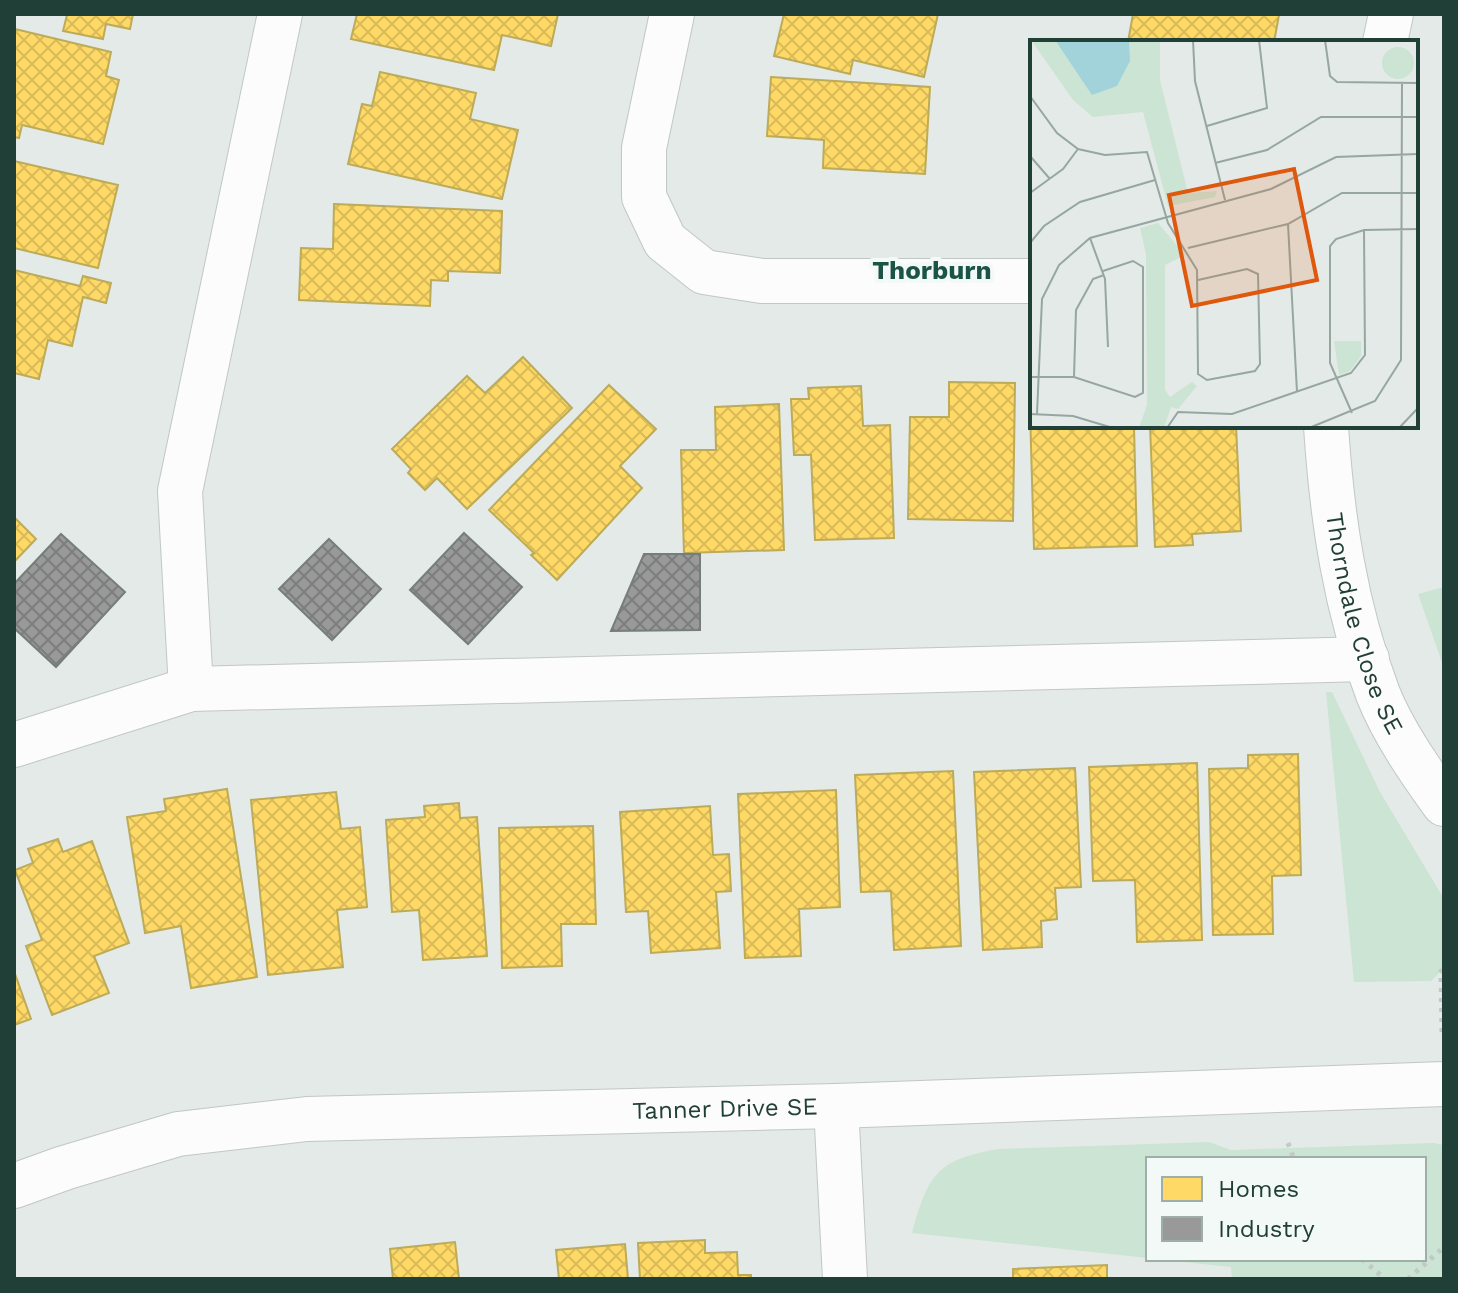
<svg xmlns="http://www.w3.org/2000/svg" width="1458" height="1293" viewBox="0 0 1458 1293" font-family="'Work Sans',sans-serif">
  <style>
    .green { fill: #cce4d3 }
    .homes { fill: url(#homes-cross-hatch); stroke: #bcab58; stroke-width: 2 }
    .industry { fill: url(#industry-cross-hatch); stroke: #757e7c; stroke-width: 2 }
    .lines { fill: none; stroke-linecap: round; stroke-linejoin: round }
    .minor-casing { stroke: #c1c7c4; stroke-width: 46 }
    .path { stroke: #c1cac7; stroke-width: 5; stroke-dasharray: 4 6; stroke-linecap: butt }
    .minor { stroke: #fbfcfb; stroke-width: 44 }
    .labels { text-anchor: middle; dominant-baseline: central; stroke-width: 8; stroke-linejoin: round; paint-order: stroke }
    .street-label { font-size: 24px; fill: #203f37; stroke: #f2f9f6 }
    .neighbourhood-label { font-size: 26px; font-weight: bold; fill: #1b5345; stroke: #f2f9f6 }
    .inset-road { fill: none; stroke: #96a6a1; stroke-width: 2 }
    .view { fill: #de580e; fill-opacity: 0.15; stroke: #de580e; stroke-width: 4 }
    .inset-edge { fill: none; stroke: #203f37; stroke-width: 4 }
  </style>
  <defs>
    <pattern id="homes-cross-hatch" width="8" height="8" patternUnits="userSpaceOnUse" patternTransform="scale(2)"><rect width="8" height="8" fill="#ffd966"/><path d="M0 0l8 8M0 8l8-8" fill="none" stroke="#dabb59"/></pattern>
    <pattern id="industry-cross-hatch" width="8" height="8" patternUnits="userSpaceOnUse" patternTransform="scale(2)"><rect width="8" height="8" fill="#999"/><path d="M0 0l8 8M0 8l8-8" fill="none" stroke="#7c7e7e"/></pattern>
  </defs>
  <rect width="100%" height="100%" fill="#e4eae7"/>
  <g class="green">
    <path d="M 1444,587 L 1444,668 L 1418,594 Z"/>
    <path d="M 1326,692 L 1332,692 L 1380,792 L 1444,899 L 1444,968 L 1431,981 L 1354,982 Z"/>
    <path d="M 1209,1142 L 1231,1150 L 1433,1143 L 1444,1145 L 1444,1279 L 1232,1279 L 1231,1267 L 1155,1259 L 1424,1259 L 1424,1159 L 1148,1159 L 1148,1258 L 912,1233 C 928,1175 936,1160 998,1149 Z"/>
  </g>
  <g class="homes">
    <path d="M 61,14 L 133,14 L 130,29 L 106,24 L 103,39 L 63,31 L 67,15 Z"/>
    <path d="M 357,14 L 558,14 L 551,46 L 502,35 L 494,70 L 351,39 Z"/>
    <path d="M 784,14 L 938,14 L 924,77 L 853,60 L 850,74 L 774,56 Z"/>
    <path d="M 1133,14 L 1273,14 L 1279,15 L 1274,42 L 1128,42 Z"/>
    <path d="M 15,29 L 111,52 L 106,76 L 119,80 L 103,144 L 22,125 L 19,138 L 14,137 Z"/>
    <path d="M 380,72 L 476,93 L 470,119 L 518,130 L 502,199 L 348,164 L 362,104 L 372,106 Z"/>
    <path d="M 771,77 L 930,87 L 925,174 L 823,168 L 824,140 L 767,136 Z"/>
    <path d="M 14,161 L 118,185 L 98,268 L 14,248 Z"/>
    <path d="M 334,204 L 502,211 L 500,273 L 448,271 L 448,281 L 431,280 L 430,306 L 299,300 L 301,248 L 333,249 Z"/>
    <path d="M 14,270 L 80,286 L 83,276 L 111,283 L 106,303 L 83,297 L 72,346 L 48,340 L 39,379 L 14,373 Z"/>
    <path d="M 523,357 L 572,408 L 467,509 L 437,478 L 425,490 L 408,473 L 411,469 L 392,449 L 467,376 L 485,393 Z"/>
    <path d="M 1029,376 L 1032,376 L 1032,426 L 1093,426 L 1093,429 L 1134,427 L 1137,546 L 1034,549 Z"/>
    <path d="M 949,382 L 1015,383 L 1013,521 L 908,519 L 910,417 L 949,417 Z"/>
    <path d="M 609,385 L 656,429 L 620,466 L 642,488 L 557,580 L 531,555 L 534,553 L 489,510 Z"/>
    <path d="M 861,386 L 863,426 L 890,425 L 894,538 L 815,540 L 811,455 L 794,455 L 791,399 L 809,399 L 808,388 Z"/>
    <path d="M 779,404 L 784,550 L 684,553 L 681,450 L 716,450 L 715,407 Z"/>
    <path d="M 1150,426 L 1236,426 L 1241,531 L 1192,534 L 1193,545 L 1155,547 Z"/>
    <path d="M 14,517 L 36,539 L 14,562 Z"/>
    <path d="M 1298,754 L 1301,875 L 1272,876 L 1273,934 L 1213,935 L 1209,769 L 1248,768 L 1248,755 Z"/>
    <path d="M 1197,763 L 1202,940 L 1137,942 L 1135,880 L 1093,881 L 1089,767 Z"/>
    <path d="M 1075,768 L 1081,887 L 1055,888 L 1057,919 L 1041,921 L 1042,947 L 983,950 L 974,772 Z"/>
    <path d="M 953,771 L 961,946 L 894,950 L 891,891 L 861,892 L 855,775 Z"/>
    <path d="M 227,789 L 257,977 L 191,988 L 181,926 L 145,933 L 127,817 L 166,811 L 164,799 Z"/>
    <path d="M 836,790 L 840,907 L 799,909 L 801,956 L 745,958 L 738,794 Z"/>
    <path d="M 336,792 L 341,829 L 360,827 L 367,907 L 337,910 L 343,967 L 268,975 L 251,800 Z"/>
    <path d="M 459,803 L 460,818 L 477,817 L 487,956 L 423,960 L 419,910 L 392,912 L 386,820 L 425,817 L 424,806 Z"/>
    <path d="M 710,806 L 713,855 L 729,854 L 731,891 L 716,892 L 720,948 L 651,953 L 648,911 L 626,912 L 620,812 Z"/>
    <path d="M 593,826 L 596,924 L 561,924 L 562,966 L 502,968 L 499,828 Z"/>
    <path d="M 58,839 L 63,852 L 92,841 L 129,943 L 94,956 L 109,993 L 52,1015 L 26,946 L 42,940 L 15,870 L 33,863 L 28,849 Z"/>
    <path d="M 14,971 L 31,1019 L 14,1025 Z"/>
    <path d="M 705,1240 L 705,1253 L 737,1252 L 738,1275 L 751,1275 L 751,1279 L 640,1279 L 638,1243 Z"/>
    <path d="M 455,1242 L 459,1279 L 393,1279 L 390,1249 Z"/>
    <path d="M 625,1244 L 628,1279 L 559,1279 L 556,1250 Z"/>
    <path d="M 1107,1265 L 1107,1279 L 1013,1279 L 1013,1269 Z"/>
  </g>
  <g class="industry">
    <path d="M 464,533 L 522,587 L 468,644 L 410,590 Z"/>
    <path d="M 61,534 L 125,592 L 56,667 L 14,628 L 14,584 Z"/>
    <path d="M 329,539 L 381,589 L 332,640 L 279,589 Z"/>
    <path d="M 644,554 L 700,554 L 700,630 L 611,631 Z"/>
  </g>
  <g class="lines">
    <defs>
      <g id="minor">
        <path d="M 672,14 L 644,148 L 644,197 L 665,241 L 704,272 L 762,281 L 1032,281"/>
        <path d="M 1385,42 L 1391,14"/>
        <path id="s1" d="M 1326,426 C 1332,519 1345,607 1378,694 C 1393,732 1421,772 1444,804"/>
        <path d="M 191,689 L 180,491 L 280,14"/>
        <path d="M 14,745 L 191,689 L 1367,659"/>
        <path d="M 836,1106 L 845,1279"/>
        <path id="s2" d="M 14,1186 L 64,1168 L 178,1134 L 307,1119 L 836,1106 L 1444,1084"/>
      </g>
    </defs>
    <use href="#minor" class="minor-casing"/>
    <g class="path">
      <path d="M 1442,1032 L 1441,971 L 1444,972"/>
      <path d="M 1288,1143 L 1294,1159"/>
      <path d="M 1362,1259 L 1385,1279"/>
      <path d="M 1408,1279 L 1444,1247"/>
    </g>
    <use href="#minor" class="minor"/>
  </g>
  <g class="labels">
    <g class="street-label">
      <text stroke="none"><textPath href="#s1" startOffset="202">Thorndale Close SE</textPath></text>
      <text stroke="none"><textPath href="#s2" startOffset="720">Tanner Drive SE</textPath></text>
    </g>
    <g class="neighbourhood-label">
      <text x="932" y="270">Thorburn</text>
    </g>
  </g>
  <g transform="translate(1030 40)">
    <rect width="388" height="388" fill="#e4eae7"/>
    <path d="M 1,0 L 130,0 L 130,40 L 158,153 L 187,151 L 185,157 L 138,166 L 113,72 L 63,77 L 43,60 ZM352 23a16 16 0 1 1 32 0a16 16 0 1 1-32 0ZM 128,183 L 155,215 L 135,225 L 135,350 L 140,357 L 162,342 L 167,346 L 148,369 L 141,367 L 134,388 L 109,388 L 117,365 L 116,214 L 110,188 ZM 304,301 L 331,301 L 331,316 L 320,331 L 309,335 Z" fill="#cce4d3"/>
    <path d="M 25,0 L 99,0 L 100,21 L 87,46 L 62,55 Z" fill="#a2d3db"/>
    <path class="inset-road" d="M 163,0 L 165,41 L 195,160M 295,0 L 300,36 L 307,42 L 388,43M 0,56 L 27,93 L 48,109 L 75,115 L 117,112 L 138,183 L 167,230 L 168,334 L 177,340 L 225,331 L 230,324 L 228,234 L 217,229 L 168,240M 177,86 L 237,68 L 229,0M 0,116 L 20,139M 185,123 L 237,110 L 291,77 L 388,77M 0,153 L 33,129 L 48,109M 258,184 L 267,352M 60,198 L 75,239 L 78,307M 0,203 L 14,186 L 50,162 L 125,140M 158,208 L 258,184 L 312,153 L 388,153M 0,337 L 44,337 L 105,357 L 113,353 L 113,227 L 103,221 L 73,231M 44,337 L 46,270 L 63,239 L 74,235M 322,373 L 300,323 L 300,206 L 306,199 L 334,190 L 388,189M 0,374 L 43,376 L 83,388M 7,374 L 12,259 L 29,225 L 60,198 L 241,149 L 306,117 L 388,114M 137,388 L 148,372 L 202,374 L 321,333 L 335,315 L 334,190M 279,388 L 345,361 L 371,320 L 372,43M 369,388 L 388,368"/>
    <path class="view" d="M 264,129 L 287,240 L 162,266 L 139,155 Z"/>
    <rect width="388" height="388" class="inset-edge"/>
  </g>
  <rect width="1458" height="1293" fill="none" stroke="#203f37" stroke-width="32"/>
  <rect x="1146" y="1157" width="280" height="104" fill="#f2f9f6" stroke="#9eafaa" stroke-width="2"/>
  <rect x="1162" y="1177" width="40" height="24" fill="#ffd966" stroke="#9eafaa" stroke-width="2"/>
  <text x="1218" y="1197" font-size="24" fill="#203f37">Homes</text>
  <rect x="1162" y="1217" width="40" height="24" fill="#999999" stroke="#9eafaa" stroke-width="2"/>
  <text x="1218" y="1237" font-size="24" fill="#203f37">Industry</text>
</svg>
